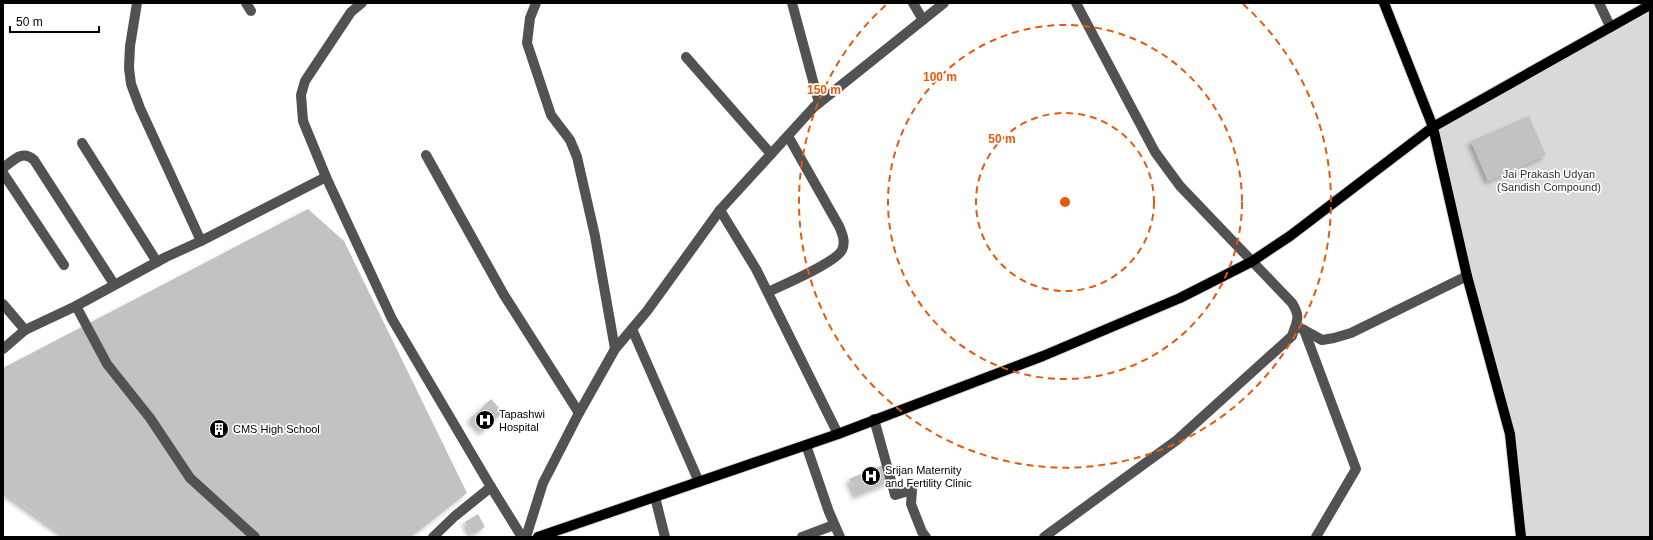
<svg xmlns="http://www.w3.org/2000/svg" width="1653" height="540" viewBox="0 0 1653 540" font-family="Arial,sans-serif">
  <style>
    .green { fill: #d9d9d9 }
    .building { fill: #c2c2c2; filter: url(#shadow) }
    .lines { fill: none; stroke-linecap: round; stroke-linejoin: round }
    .major-casing { stroke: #dbdbdb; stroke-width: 12 }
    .minor { stroke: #525252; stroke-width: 10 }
    .major { stroke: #000; stroke-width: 10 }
    .ring { fill: none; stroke: #e8590c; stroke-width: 2; stroke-dasharray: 7 5 }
    .labels { text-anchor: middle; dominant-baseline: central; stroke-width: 3.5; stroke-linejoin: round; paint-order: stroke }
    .park-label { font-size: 11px; fill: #303030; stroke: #fff }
    .poi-label { font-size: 11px; fill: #000; stroke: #fff; text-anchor: start }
    .centre { fill: #e8590c; stroke: #fff; stroke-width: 2 }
    .ring-label { font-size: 12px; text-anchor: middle; font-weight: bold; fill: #e8590c; stroke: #fff; stroke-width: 3.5; stroke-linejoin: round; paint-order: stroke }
  </style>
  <defs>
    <filter id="shadow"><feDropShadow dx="-3.5" dy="3.5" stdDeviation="2" flood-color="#0004"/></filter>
  </defs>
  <rect width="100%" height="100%" fill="#fff"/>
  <path class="green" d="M 1650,8 L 1650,537 L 1521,537 L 1510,434 L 1433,127 Z"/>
  <g class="building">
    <path d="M 1529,116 L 1546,155 L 1488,181 L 1471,141 Z"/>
    <path d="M 308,209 L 344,241 L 467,493 L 411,537 L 68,537 L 3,491 L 3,368 Z"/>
    <path d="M 491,399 L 503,412 L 482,432 L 470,419 Z"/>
    <path d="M 883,465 L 890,482 L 856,496 L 849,479 Z"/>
    <path d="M 478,514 L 485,527 L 472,535 L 465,522 Z"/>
  </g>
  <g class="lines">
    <defs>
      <g id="major">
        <path d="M 1384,3 L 1433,127 L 1467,276 L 1510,434 L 1521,537"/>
        <path d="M 538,537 L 838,434 L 1043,356 L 1180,298 L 1251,262 L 1290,236 L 1433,127 L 1650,5"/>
      </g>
    </defs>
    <use href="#major" class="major-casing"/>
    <g class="minor">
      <path d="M 137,3 L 130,46 L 129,68 L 131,84 L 140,108 L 201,241"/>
      <path d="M 246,3 L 251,11"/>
      <path d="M 536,3 L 530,18 L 527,43 L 551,115 L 570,140 L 577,157 L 595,236 L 615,349"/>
      <path d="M 792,3 L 819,103"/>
      <path d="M 913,3 L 923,20"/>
      <path d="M 1599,3 L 1610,26"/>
      <path d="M 686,57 L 771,154"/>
      <path d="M 82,143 L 157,262"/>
      <path d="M 426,155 L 504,295 L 579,413"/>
      <path d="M 3,168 C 13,161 22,149 34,160 L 114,284"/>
      <path d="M 3,173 L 64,265"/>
      <path d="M 326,177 L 303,121 L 301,95 L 305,81 L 351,12 L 362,3"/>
      <path d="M 720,210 L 756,269 L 838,434"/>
      <path d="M 768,292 C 783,285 835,263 842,250 C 846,242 842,233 839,226 L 788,136"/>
      <path d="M 3,304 L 25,330"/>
      <path d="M 76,306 L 107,364 L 150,418 L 190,478 L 255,537"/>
      <path d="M 632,329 L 699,482"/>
      <path d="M 1302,329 L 1322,340 L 1334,338 L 1351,333 L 1467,276"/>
      <path d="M 1304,330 L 1356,469 L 1316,537"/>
      <path d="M 3,349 L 25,330 L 76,306 L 166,257 L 201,241 L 326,177 L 392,319 L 491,487 L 522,537"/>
      <path d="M 874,419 L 895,495 L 912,490 L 911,504 L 922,532 L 926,537"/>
      <path d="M 806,445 L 829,512 L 840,537"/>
      <path d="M 655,497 L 665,537"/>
      <path d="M 433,537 L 455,516 L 491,487"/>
      <path d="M 526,537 L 543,483 L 579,413 L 615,349 L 647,311 L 720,210 L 814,107 L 944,3"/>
      <path d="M 802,537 L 834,525"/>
      <path d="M 1044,537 L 1177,440 L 1292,336 C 1297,321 1301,317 1292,303 L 1180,186 L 1155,152 L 1076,3"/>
    </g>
    <use href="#major" class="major"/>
  </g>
  <g class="ring">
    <circle cx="1065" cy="202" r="89"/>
    <circle cx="1065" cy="202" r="177"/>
    <path d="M1243 4A266 266 0 1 1 887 4"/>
  </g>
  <defs>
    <symbol id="hospital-disc" viewBox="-11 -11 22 22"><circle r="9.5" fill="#000" stroke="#fff"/><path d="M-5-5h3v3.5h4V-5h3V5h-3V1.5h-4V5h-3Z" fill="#fff"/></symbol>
    <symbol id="building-disc" viewBox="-11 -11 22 22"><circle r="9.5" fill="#000" stroke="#fff"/><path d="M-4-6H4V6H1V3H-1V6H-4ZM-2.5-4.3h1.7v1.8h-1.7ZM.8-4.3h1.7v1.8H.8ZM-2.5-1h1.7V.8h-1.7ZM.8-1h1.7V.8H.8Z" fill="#fff"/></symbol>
  </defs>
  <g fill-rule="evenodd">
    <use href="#hospital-disc" x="474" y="409" width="22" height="22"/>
    <use href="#building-disc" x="208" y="418" width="22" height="22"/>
    <use href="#hospital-disc" x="860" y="465" width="22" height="22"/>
  </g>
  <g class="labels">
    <g class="park-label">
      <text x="1549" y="174">Jai Prakash Udyan<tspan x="1549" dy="13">(Sandish Compound)</tspan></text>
    </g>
    <g class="poi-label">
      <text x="499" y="414">Tapashwi<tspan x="499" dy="13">Hospital</tspan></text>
      <text x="233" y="429">CMS High School</text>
      <text x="885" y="470">Srijan Maternity<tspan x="885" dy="13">and Fertility Clinic</tspan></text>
    </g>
  </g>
  <circle cx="1065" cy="202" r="6" class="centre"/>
  <g class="ring-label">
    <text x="940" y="81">100 m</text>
    <text x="824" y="94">150 m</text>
    <text x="1002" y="143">50 m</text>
  </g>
  <rect width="1653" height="540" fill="none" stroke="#000000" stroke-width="8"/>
  <path d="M10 26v6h89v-6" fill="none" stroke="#000000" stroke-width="2"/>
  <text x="16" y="26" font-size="12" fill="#000000" stroke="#ffffff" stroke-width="3" paint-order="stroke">50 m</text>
</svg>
